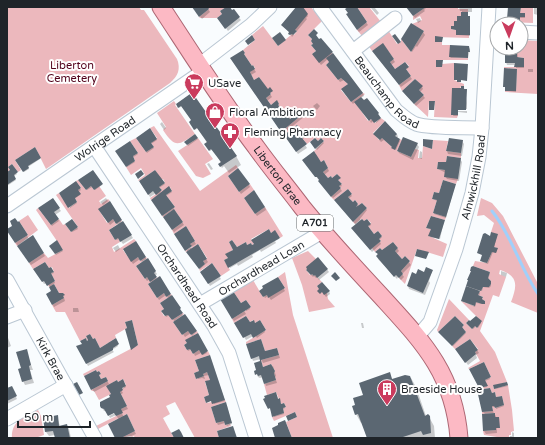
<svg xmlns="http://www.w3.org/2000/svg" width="545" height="445" viewBox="0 0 545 445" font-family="'Varela Round',sans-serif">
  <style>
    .green { fill: #ecb8bd }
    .shadow { fill: #0003 }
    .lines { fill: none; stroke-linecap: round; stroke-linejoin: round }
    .stream { stroke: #a0d0fb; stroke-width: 3 }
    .building { fill: #5b6772 }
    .minor-casing { stroke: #bac7d3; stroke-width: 15 }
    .major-casing { stroke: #ad6774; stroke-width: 19 }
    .minor { stroke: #fff; stroke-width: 13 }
    .major { stroke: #fcb9c4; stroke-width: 17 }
    .labels { text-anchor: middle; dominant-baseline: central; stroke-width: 4; stroke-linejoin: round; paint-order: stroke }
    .shield { fill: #fff; stroke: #626669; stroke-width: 1 }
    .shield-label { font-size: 10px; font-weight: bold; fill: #1f2429 }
    .park-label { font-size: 11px; fill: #52031c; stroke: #fff }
    .poi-label { font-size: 11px; fill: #1f2429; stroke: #fff; text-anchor: start }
    .street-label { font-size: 11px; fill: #1f2429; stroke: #fff }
  </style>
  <rect width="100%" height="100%" fill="#f9fcfe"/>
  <g class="green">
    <path d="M 7,7 L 139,7 L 141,10 L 144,10 L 177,59 C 181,69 178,76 170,83 L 46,169 L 35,147 L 15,160 L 21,170 L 18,172 L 12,164 L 8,167 L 10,170 L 7,172 Z"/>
    <path d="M 208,7 L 226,7 L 220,11 L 222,14 L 217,18 L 200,18 L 199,17 L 209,9 Z"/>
    <path d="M 303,7 L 311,7 L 322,21 L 308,35 L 312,39 L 311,41 L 313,44 L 311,45 L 316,51 L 312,54 L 333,53 L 327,58 L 329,62 L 326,65 L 338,80 L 341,78 L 348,84 L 341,90 L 351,102 L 363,93 L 365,94 L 355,102 L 368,121 L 371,119 L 375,123 L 381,118 L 385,121 L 373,133 L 379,140 L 382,138 L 392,147 L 392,148 L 400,139 L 402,140 L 397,151 L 411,157 L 415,149 L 419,150 L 418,158 L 422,158 L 423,146 L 432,149 L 433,140 L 448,141 L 446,151 L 461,153 L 461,158 L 447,156 L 446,162 L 438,162 L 437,169 L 445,170 L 458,179 L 456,184 L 443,180 L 439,193 L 434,192 L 432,199 L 437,200 L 433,213 L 446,217 L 445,220 L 431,216 L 426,228 L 431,229 L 429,236 L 447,244 L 443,257 L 417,249 L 405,284 L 399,278 L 403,274 L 401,271 L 410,261 L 405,256 L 402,259 L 395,251 L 398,248 L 393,242 L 382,250 L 380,248 L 375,252 L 372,248 L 381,241 L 379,239 L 382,236 L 378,231 L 374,234 L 368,226 L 371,223 L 367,219 L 364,221 L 361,219 L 355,224 L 353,222 L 367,208 L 362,203 L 356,207 L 358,204 L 355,200 L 353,202 L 348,197 L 352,194 L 348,189 L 334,200 L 331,197 L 341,188 L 339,186 L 342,184 L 338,180 L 340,178 L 337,174 L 332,178 L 331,176 L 328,178 L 323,172 L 328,168 L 324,160 L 321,162 L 315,155 L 316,154 L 314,151 L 324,141 L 321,138 L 318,141 L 315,138 L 307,144 L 302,138 L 304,136 L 297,125 L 284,135 L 281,132 L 304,113 L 301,109 L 290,119 L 288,116 L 287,116 L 278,105 L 279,104 L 277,101 L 271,105 L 266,98 L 271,94 L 270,93 L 259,77 L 254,80 L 250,72 L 255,68 L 253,65 L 252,66 L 244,54 L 245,53 L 243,50 L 255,40 L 252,35 L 263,26 L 278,46 L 292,34 L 294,35 L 297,31 L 295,30 Z"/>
    <path d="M 357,7 L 372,7 L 370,8 L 381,22 L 363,37 L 357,30 L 367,22 Z"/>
    <path d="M 426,7 L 458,7 L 458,9 L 468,9 L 468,12 L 461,12 L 461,16 L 457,16 L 457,21 L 454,21 L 454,26 L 451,26 L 451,29 L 456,30 L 456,35 L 469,35 L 469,38 L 435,37 L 435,42 L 442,42 L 442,45 L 450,45 L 450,57 L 468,58 L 468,60 L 436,60 L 436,67 L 442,67 L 442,64 L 454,63 L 454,80 L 464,84 L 464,86 L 461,86 L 451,115 L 458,115 L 457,118 L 434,117 L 435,101 L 429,101 L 428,117 L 414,104 L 424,95 L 419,90 L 422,86 L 415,79 L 402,91 L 399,85 L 411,76 L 406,69 L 409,66 L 405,62 L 395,69 L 390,62 L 394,59 L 383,44 L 372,51 L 368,45 L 388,30 L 397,44 L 401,42 L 401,39 L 411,52 L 424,31 L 412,24 L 422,20 L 420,16 L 413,20 L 413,16 Z"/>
    <path d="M 521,7 L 533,7 L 533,23 L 507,22 L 507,19 L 520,20 L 520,17 L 525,17 L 525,13 L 520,13 Z"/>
    <path d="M 521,40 L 538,41 L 538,94 L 505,92 L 505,91 L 516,91 L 517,69 L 504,68 L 504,67 L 524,67 L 524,58 L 517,57 L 517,48 L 521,48 Z"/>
    <path d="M 174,101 L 176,104 L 175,105 L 195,134 C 178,146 175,148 163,130 L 166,127 L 157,113 Z"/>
    <path d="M 154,126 L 200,191 L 236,165 L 238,168 L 228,176 L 239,192 L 250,184 L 254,190 L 244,198 L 255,214 L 265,207 L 283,236 L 280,238 L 275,231 L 271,233 L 269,229 L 251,239 L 254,244 L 252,245 L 251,243 L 247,245 L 246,242 L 237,247 L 232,240 L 229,242 L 233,250 L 226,254 L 228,258 L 224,260 L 230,270 L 221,276 L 212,263 L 200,271 L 199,269 L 205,264 L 203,261 L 207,258 L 198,244 L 186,252 L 185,251 L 192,247 L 190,244 L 195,241 L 186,226 L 174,234 L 172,230 L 183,222 L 174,209 L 163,217 L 162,216 L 175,207 L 166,195 L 172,191 L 170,187 L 151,200 L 150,198 L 162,190 L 159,187 L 165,183 L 163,179 L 161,180 L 155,170 L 139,181 L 138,180 L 145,175 L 141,168 L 131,175 L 126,167 L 135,161 L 133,156 L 138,153 L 130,141 L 136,138 L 146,152 L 154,147 L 151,143 L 157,138 L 150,128 Z"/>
    <path d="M 198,138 L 213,159 L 205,164 L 211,174 L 203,178 L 196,176 L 178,151 Z"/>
    <path d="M 78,180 L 86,190 L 91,186 L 94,190 L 99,186 L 106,196 L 99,201 L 101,204 L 108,199 L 110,201 L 99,210 L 107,223 L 113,219 L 116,224 L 122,220 L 122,221 L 109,230 L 115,240 L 118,238 L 120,242 L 112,247 L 114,252 L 134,239 L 136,241 L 123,250 L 131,261 L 138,257 L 140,261 L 146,257 L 147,258 L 136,266 L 145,279 L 147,277 L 150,281 L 160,276 L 148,284 L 157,298 L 164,293 L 166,297 L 171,294 L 172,295 L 160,303 L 164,309 L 161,311 L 164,316 L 168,315 L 172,320 L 183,313 L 184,314 L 173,322 L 182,335 L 188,331 L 191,335 L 197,331 L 198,333 L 186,340 L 187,343 L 184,345 L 187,350 L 190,349 L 193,354 L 199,350 L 202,354 L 208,351 L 210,355 L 195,360 L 199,371 L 194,373 L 196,379 L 204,376 L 203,374 L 207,372 L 210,380 L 205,382 L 209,395 L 204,397 L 206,403 L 225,400 L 226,402 L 211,407 L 216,423 L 224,421 L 225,425 L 230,424 L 231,426 L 217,431 L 219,438 L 195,438 L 175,402 L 166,406 L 170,414 L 163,418 L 174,438 L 135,438 L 134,436 L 132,437 L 129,436 L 121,438 L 135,431 L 127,414 L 98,429 L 96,426 L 122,413 L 121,409 L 127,406 L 120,392 L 126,385 L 123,379 L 118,382 L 117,380 L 107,386 L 111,394 L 99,400 L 94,391 L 92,391 L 91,390 L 108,381 L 106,377 L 101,379 L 99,375 L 101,374 L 99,371 L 97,372 L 96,370 L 84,376 L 83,374 L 138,345 L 132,320 L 125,322 L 127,328 L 115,335 L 116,338 L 100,348 L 95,338 L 93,339 L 90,334 L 86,336 L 88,340 L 87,341 L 86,338 L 80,341 L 65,312 L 56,312 L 52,305 L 64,298 L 63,296 L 64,295 L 63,293 L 59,293 L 54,284 L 49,287 L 48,285 L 55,281 L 51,273 L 54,272 L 52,267 L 49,268 L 45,262 L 33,269 L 29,263 L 44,253 L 48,258 L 63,250 L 36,210 L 38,208 L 51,225 L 59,219 L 63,225 L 65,224 L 71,232 L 78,227 L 56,195 L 59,193 L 69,208 L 77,202 L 75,198 L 78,190 L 81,188 L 76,181 Z"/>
    <path d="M 481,198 L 492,203 L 503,216 L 538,284 L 538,313 L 511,302 C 517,286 519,276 500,270 L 499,274 L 506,277 L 499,297 L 493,295 L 480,331 L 495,352 L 507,382 L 493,386 L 494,389 L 508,385 L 512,410 L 514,431 L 511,432 L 511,435 L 509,435 L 509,438 L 497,438 L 497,437 L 484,435 L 483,431 L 496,430 L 496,428 L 499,428 L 499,417 L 495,417 L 495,413 L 482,414 L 482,412 L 493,411 L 492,406 L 494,406 L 495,408 L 504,405 L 502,396 L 496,397 L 495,392 L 492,393 L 490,388 L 477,390 L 479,388 L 487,386 L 485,380 L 491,377 L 484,362 L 469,369 L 468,368 L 480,361 L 475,352 L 478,349 L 470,339 L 455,349 L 452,346 L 466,332 L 462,327 L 464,325 L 455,316 L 438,332 L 437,330 L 449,299 L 469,320 L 466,323 L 472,329 L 475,326 L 477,328 L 481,321 L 461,301 L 474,306 L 476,302 L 484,304 L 485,301 L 482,299 L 483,297 L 478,295 L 480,291 L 467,286 L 481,291 L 483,287 L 489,287 L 491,284 L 491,281 L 488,278 L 490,272 L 473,266 L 475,261 L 487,263 L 492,252 L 497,248 L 494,247 L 491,232 L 494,223 L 484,215 L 477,216 Z"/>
    <path d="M 28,215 L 38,230 L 17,246 L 15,243 L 28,235 L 19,221 Z"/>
    <path d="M 308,251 L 316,259 L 306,270 L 310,275 L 312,274 L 314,276 L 315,275 L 322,282 L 317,286 L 322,292 L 327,293 L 328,299 L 335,307 L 309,312 L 302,285 L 292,258 Z"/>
    <path d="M 285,272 L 293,315 L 333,438 L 292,438 L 286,422 L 297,417 L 295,412 L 274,421 L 272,417 L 284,413 L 283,408 L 286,407 L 284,403 L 281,404 L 276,392 L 267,395 L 264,384 L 276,380 L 274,373 L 275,371 L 271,364 L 263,367 L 261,360 L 279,355 L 277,348 L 265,351 L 261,339 L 246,344 L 246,342 L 266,330 L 260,320 L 255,323 L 253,320 L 250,322 L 246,316 L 234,323 L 232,319 L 251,307 L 246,300 L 241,303 L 233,291 L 253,280 L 263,297 L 267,295 L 268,297 L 285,288 L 278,277 Z"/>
    <path d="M 38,410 L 41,416 L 44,435 L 35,438 L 12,438 C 11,421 24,417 38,410 Z"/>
  </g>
  <g class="shadow">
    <path d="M 193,7 L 209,7 L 208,9 L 210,12 L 202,19 Z"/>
    <path d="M 228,7 L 229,7 L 241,20 L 228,31 L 220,20 Z"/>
    <path d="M 297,7 L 301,7 L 308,16 L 306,18 L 307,19 L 292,37 L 290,33 L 282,25 Z"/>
    <path d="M 349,7 L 355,7 L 368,25 L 359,32 L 348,17 Z"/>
    <path d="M 373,7 L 379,7 L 375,8 L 379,13 L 377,15 L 371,8 Z"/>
    <path d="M 407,7 L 427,7 L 424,10 L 425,11 L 415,18 Z"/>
    <path d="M 459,7 L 472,7 L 472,12 L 467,12 L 468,17 L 470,18 L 470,36 L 458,35 L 457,30 L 452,29 L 452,27 L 455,27 L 462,17 L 462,11 L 460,11 Z"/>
    <path d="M 509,7 L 521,7 L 520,14 L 525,15 L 525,18 L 520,18 L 520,21 L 509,20 Z"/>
    <path d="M 534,7 L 538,7 L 538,15 L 534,14 Z"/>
    <path d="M 420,18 L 421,21 L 418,23 L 416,19 Z"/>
    <path d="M 423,32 L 425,35 L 417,47 L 416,46 L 412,52 L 402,39 Z"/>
    <path d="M 317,33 L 316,36 L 319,41 L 321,39 L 363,93 L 364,96 L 361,98 L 378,113 L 381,119 L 376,123 L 374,120 L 371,123 L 370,121 L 372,119 L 355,102 L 353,104 L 344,92 L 349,85 L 344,80 L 340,82 L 329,67 L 331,62 L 328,59 L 321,65 L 315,57 L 317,51 L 313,39 L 310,36 Z"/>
    <path d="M 468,47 L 470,49 L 468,58 L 451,58 L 450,57 Z"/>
    <path d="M 506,48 L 517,48 L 518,59 L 524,60 L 524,68 L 516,68 L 516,65 L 507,65 L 506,62 Z"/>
    <path d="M 375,54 L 393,59 L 395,62 L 391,65 L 395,70 L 405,63 L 408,68 L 405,70 L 412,79 L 401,87 Z"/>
    <path d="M 245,57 L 256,72 L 251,75 L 254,82 L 259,78 L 272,97 L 267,101 L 270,106 L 277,102 L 280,107 L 279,108 L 290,120 L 301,110 L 305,116 L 283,134 L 245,79 Z"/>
    <rect x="528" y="69" width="5" height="3"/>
    <path d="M 517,70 L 516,92 L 507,91 L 506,88 L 504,86 Z"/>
    <path d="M 422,87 L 423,89 L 420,92 L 425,98 L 416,106 L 405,94 Z"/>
    <path d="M 464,87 L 467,103 L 467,109 L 457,109 L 457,111 L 467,111 L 467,113 L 458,112 L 458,116 L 453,116 Z"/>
    <path d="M 190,95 L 236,156 L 241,165 L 229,173 L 224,166 L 222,168 L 220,165 L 221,163 L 213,149 L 210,151 L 205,144 L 209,146 L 204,138 L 197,128 L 195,130 L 190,124 L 192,121 L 182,106 L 179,108 L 177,104 Z"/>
    <path d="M 317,103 L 320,106 L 317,110 L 313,106 Z"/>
    <path d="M 162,122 L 166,128 L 164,130 L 160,124 Z"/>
    <path d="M 297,127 L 304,138 L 302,140 L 307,148 L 298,154 L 286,138 Z"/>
    <path d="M 150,129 L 157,140 L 151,144 L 154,148 L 147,153 L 137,138 Z"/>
    <path d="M 374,134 L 397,134 L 398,137 L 397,138 L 400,141 L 396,150 L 384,140 L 381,142 Z"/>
    <path d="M 195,136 L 198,139 L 188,146 L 186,142 Z"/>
    <path d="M 450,139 L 462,141 L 464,144 L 462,156 L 448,154 L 447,151 Z"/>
    <path d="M 321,140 L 324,143 L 317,150 L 311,143 L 318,142 Z"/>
    <path d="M 130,143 L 138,154 L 132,158 L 135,162 L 127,167 L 117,152 Z"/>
    <path d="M 417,144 L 419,147 L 413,160 L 399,153 L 398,151 Z"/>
    <path d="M 35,149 L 40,159 L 28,167 L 29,169 L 24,172 L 17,161 Z"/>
    <path d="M 420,151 L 422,152 L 422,159 L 419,158 Z"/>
    <path d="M 460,159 L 462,162 L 459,181 L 447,179 L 445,176 L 446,173 L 438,169 Z"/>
    <path d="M 305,162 L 321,164 L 326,165 L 329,171 L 324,175 L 328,180 L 335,182 L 340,178 L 338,181 L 342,186 L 339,187 L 342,191 L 333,198 L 324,188 L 319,178 L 318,179 Z"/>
    <path d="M 209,163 L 213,169 L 211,170 L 207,164 Z"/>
    <path d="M 12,166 L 17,174 L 13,177 L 16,180 L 7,186 L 7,173 L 11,170 Z"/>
    <path d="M 93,171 L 102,185 L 95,190 L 92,187 L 87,190 L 80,180 Z"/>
    <path d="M 155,172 L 165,184 L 159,188 L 161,192 L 157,195 L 156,193 L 150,197 L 140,182 Z"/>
    <path d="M 231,179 L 249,185 L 250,187 L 241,194 Z"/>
    <path d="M 76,183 L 81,190 L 78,192 L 80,195 L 74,199 L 77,203 L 70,208 L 60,194 Z"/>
    <path d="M 455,185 L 446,218 L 434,214 L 437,201 L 433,199 Z"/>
    <path d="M 169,188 L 172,192 L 166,196 L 184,225 L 174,232 L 153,201 Z"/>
    <path d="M 347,190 L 352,196 L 348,199 L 355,207 L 357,204 L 358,206 L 362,204 L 367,210 L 360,219 L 364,223 L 367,220 L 371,225 L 368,227 L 374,235 L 377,232 L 382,237 L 379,240 L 381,244 L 372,252 L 354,231 L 356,225 L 337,203 Z"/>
    <path d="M 106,198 L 108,201 L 103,205 L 100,202 Z"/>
    <path d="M 52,199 L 61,211 L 55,215 L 59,221 L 52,226 L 41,211 Z"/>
    <path d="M 246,201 L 265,207 L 266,210 L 257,216 Z"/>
    <path d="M 100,210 L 119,218 L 133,238 L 123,244 L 119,239 L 116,240 L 110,230 L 118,225 L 115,221 L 110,225 Z"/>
    <path d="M 72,220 L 78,229 L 72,232 L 67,224 Z"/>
    <path d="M 444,221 L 440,239 L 430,237 L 432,230 L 427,228 Z"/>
    <path d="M 19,222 L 29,239 L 33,237 L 45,256 L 31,265 L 7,230 Z"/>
    <path d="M 186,228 L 196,244 L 191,247 L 192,249 L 197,246 L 208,262 L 200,269 L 175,234 Z"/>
    <path d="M 275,232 L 279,239 L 275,241 L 276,243 L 261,252 L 260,250 L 252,255 L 253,257 L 238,266 L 237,264 L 230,268 L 225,260 L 229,258 L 237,249 L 247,246 L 252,247 L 274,239 Z"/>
    <path d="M 497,235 L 494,248 L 497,250 L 496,253 L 493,252 L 488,264 L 482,262 L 483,255 L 479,253 L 491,237 Z"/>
    <path d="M 56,242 L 63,251 L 56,255 L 50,246 Z"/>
    <path d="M 135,242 L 157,274 L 155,276 L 157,279 L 159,278 L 180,309 L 183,316 L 185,315 L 196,332 L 192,336 L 191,333 L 185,337 L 170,315 L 166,317 L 163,311 L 166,309 L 168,298 L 166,295 L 159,300 L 149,284 L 152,283 L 150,279 L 147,281 L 137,266 L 142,262 L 140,259 L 133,264 L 124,250 Z"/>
    <path d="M 118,245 L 120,249 L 116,252 L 113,248 Z"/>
    <path d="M 397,248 L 399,251 L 396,254 L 402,260 L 405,257 L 411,265 L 402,274 L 404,277 L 401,280 L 398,277 L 397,279 L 378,259 L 377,252 Z"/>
    <path d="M 318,258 L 329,272 L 319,280 L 317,277 L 316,278 L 314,276 L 313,277 L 309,273 Z"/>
    <path d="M 212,265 L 221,279 L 210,286 L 201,272 Z"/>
    <path d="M 473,267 L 490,273 L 488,280 L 491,283 L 491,286 L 489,288 L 483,287 L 482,291 L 478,290 L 480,293 L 479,296 L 482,298 L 482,300 L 485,303 L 485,304 L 476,303 L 475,307 L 462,301 L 469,288 L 467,285 Z"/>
    <path d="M 51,268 L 54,273 L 51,274 L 55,283 L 53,284 L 59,294 L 63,294 L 65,301 L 54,307 L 47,294 L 53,291 L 47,283 L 44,284 L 40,277 Z"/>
    <path d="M 432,271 L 429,281 L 430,283 L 425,295 L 409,289 L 408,286 L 416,275 Z"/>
    <path d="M 501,271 L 507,273 L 506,277 L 501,275 Z"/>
    <path d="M 278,278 L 285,291 L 271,300 L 268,296 L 265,298 L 261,291 Z"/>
    <path d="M 320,289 L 329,291 L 330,294 L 326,297 Z"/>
    <path d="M 221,299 L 240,305 L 246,301 L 250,309 L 246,311 L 244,306 L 242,307 L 246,314 L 234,321 Z"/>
    <path d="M 73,308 L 78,308 L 79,312 L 73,312 Z"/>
    <path d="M 455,318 L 463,326 L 462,329 L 466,333 L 453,346 L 440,333 Z"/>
    <path d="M 260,322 L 265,332 L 257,338 L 255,335 L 246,340 L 236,323 L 249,324 L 257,328 Z"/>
    <path d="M 481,322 L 481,323 L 478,328 L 476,326 L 473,329 L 468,324 Z"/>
    <path d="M 361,323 L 363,323 L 364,328 L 362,328 Z"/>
    <path d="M 197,334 L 207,353 L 203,355 L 201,353 L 195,356 L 192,349 L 188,351 L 185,345 Z"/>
    <path d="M 7,335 L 11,346 L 7,348 Z"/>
    <path d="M 116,339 L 118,346 L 112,350 L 114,352 L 88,366 L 78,347 L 93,340 L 100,349 L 111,348 L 108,343 Z"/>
    <path d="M 277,349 L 280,358 L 263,363 L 261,359 L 253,361 L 252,358 L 265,352 Z"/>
    <path d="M 477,350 L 479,353 L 476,355 L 477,358 L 468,365 L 458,352 Z"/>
    <path d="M 26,351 L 33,370 L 30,370 L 34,383 L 25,385 L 23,381 L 22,369 Z"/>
    <path d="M 209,356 L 225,401 L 214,404 L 206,382 L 211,380 L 209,375 L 204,376 L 205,379 L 202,378 L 198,379 L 195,373 L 200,372 Z"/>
    <path d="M 483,363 L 490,379 L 485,381 L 487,387 L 480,388 L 470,369 Z"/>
    <path d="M 273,366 L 276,376 L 275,377 L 277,383 L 266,386 L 263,377 L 260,378 L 258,377 L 256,372 Z"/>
    <path d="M 389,374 L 393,380 L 411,378 L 416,387 L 426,416 L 428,415 L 434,426 L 435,438 L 367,438 L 362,422 L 361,423 L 356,414 L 364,395 Z"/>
    <path d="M 85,376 L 101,380 L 106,378 L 109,384 L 94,392 Z"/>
    <path d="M 122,381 L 126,387 L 121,390 L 123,393 L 120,395 L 128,409 L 121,412 L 124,417 L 127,416 L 136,434 L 129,437 L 131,438 L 117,438 L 119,420 L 116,415 L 110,418 L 109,416 L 119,411 L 104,411 L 101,406 L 111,397 L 118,383 Z"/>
    <path d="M 507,384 L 508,386 L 495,389 L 494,388 Z"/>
    <path d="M 11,387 L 17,399 L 7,404 L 7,389 Z"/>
    <path d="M 491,394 L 496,398 L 502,398 L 504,406 L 496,409 L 496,407 L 492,407 L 494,414 L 496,416 L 497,433 L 486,434 L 484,431 L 483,415 L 485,414 L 483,412 Z"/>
    <path d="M 277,396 L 281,405 L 284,405 L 285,408 L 283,409 L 284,414 L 274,417 L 265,399 Z"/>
    <path d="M 227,406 L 232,424 L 227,426 L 225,423 L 218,425 L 217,423 Z"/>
    <path d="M 57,417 L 60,426 L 67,425 L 69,429 L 71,438 L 56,438 L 55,435 L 49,436 L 46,432 L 44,419 Z"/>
    <path d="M 512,432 L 514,433 L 514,438 L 510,438 L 510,436 L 512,436 Z"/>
    <path d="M 485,437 L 496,438 L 497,438 L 484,438 Z"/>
  </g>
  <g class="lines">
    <path class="stream" d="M 492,211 C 512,236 520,268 538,294"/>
  </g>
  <g class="building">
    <path d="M 192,7 L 208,7 L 209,9 L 199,17 Z"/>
    <path d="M 226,7 L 230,7 L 232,10 L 234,9 L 240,17 L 225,29 L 217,18 L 222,14 L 220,11 Z"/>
    <path d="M 296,7 L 303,7 L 308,14 L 295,30 L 297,31 L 293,35 L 292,34 L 290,35 L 288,34 L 289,32 L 281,25 Z"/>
    <path d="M 348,7 L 357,7 L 367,22 L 357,30 L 346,14 L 348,13 L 345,9 Z"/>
    <path d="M 406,7 L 426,7 L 413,16 Z"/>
    <path d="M 508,7 L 521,7 L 520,13 L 525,13 L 525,17 L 520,17 L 520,20 L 507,19 Z"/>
    <path d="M 461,12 L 468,12 L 468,16 L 470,16 L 470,35 L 456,35 L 456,30 L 451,29 L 451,26 L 454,26 L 454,21 L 457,21 L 457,16 L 461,16 Z"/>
    <path d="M 411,23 L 424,31 L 411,52 L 401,39 Z"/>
    <path d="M 314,29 L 318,33 L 316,35 L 319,39 L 321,38 L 333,52 L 319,63 L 312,54 L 316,51 L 311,45 L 313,44 L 311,41 L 312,39 L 308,35 Z"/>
    <path d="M 280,32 L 286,40 L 278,46 L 272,38 Z"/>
    <path d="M 395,34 L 401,42 L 398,44 L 392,36 Z"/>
    <path d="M 252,35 L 255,40 L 248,45 L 245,41 Z"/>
    <path d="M 435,36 L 443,37 L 442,42 L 435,42 Z"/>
    <path d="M 383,43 L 394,59 L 390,62 L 395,69 L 405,62 L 409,67 L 406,69 L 411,76 L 399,85 L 372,51 Z"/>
    <path d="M 450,45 L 469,46 L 470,52 L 468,52 L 468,58 L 449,57 Z"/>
    <path d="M 505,48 L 517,48 L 517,57 L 524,58 L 524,67 L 514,67 L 515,63 L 505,63 Z"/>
    <path d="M 243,50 L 245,53 L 244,54 L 252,66 L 253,65 L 255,69 L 250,72 L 254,80 L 259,77 L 268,89 L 270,87 L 273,91 L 270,93 L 271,94 L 266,98 L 271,105 L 277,100 L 279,104 L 278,105 L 287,116 L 288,115 L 290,119 L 301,109 L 304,113 L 281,132 L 230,58 Z"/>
    <path d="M 333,53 L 363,93 L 351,102 L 341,89 L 348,84 L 341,78 L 338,80 L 326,65 L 329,62 L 326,58 Z"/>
    <path d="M 436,60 L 443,60 L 442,67 L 436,67 Z"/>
    <path d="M 454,63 L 468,64 L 467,81 L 461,80 L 461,82 L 457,82 L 457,80 L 454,80 Z"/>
    <path d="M 504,68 L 517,69 L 516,91 L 505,91 L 505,87 L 503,87 Z"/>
    <path d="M 415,79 L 423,86 L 419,90 L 424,95 L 414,104 L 402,91 Z"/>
    <path d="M 461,86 L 464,86 L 464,89 L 467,89 L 466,110 L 458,110 L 458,115 L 451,115 L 452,88 L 461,88 Z"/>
    <path d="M 190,94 L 194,95 L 237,156 L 220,167 L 218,164 L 221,162 L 211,149 L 209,151 L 204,144 L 207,142 L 197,128 L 194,130 L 189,122 L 191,120 L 181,106 L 178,108 L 176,104 Z"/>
    <path d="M 361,97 L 364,100 L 367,98 L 379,113 L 378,114 L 381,118 L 374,123 L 371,119 L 369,121 L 354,102 Z"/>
    <path d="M 429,101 L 435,101 L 434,110 L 429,110 Z"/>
    <path d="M 385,121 L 397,134 L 395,136 L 400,139 L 395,150 L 391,148 L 392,147 L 382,138 L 380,140 L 373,134 Z"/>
    <path d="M 297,125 L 305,136 L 302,138 L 307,144 L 296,152 L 284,135 Z"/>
    <path d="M 150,128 L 157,139 L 151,143 L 154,147 L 146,152 L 136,138 Z"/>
    <path d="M 195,134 L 198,138 L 187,145 L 184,142 Z"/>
    <path d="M 403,137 L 418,143 L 411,157 L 397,151 Z"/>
    <path d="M 315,138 L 318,141 L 321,138 L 324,141 L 315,149 L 310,142 Z"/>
    <path d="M 449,138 L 463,140 L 461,153 L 446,151 Z"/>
    <path d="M 423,139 L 433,140 L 432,149 L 423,146 Z"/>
    <path d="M 130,141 L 138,153 L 133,156 L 135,161 L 126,167 L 115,151 Z"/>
    <path d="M 35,147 L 41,158 L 28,166 L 29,168 L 23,172 L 15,160 Z"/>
    <path d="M 314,151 L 321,162 L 324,160 L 328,168 L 323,172 L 328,178 L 331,176 L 332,178 L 337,174 L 341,178 L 338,180 L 342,184 L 339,186 L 341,188 L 331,197 L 318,181 L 319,180 L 317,177 L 315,177 L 302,160 Z"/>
    <path d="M 447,156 L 461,158 L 458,179 L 444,177 L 445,170 L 437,169 L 438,162 L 446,162 Z"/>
    <path d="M 12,164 L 18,172 L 14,175 L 16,179 L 7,185 L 7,172 L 10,170 L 8,167 Z"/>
    <path d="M 238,168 L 250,184 L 239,192 L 228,176 Z"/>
    <path d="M 93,170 L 103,184 L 94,190 L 91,186 L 86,190 L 78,180 Z"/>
    <path d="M 141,170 L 144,174 L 138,179 L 135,174 Z"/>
    <path d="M 155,170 L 165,183 L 159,187 L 162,190 L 156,195 L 153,191 L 148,195 L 139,181 Z"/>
    <path d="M 443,180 L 456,184 L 446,217 L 433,213 L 437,200 L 432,199 L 434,192 L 439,193 Z"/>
    <path d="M 76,181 L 81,188 L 78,190 L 81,194 L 75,198 L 77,202 L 68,208 L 59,193 Z"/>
    <path d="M 169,186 L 172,191 L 166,195 L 175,207 L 162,216 L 151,200 Z"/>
    <path d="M 348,189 L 352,194 L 348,197 L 353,202 L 355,200 L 358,204 L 356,207 L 362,203 L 367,208 L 353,222 L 334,200 Z"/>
    <path d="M 254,190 L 265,207 L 255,214 L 244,198 Z"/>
    <path d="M 53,198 L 60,208 L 54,212 L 59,219 L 51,225 L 38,208 Z"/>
    <path d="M 110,201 L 122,220 L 116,224 L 113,219 L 108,223 L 98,209 Z"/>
    <path d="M 174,209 L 183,222 L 172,230 L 163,217 Z"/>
    <path d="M 431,216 L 445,220 L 439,239 L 428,236 L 431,229 L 426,228 Z"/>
    <path d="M 15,218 L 18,222 L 19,221 L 28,235 L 15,243 L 7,231 L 7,229 L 12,226 L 10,221 Z"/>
    <path d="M 72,219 L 78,227 L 71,232 L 65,224 Z"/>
    <path d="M 362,219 L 364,221 L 367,219 L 371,224 L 368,226 L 374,234 L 378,231 L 382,236 L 379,239 L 381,241 L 370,250 L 351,228 Z"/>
    <path d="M 123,221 L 132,235 L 120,242 L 118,238 L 115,240 L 109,230 Z"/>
    <path d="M 186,226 L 195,241 L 190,244 L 192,246 L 185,251 L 174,234 Z"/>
    <path d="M 269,229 L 271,233 L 275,230 L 280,238 L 228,268 L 224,260 L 228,258 L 225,254 L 233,250 L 229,242 L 232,240 L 237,247 L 246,242 L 247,245 L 251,243 L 252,245 L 254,244 L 251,240 Z"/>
    <path d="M 491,232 L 498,234 L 494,247 L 498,248 L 496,253 L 492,252 L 487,263 L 480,261 L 482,255 L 477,253 L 483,234 L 485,233 L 490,236 Z"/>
    <path d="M 33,235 L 44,253 L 29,263 L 17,246 Z"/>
    <path d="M 57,240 L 63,250 L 55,254 L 49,246 Z"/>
    <path d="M 136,241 L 146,257 L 140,261 L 138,257 L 131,262 L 123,249 Z"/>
    <path d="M 393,242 L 398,248 L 395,251 L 402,259 L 405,256 L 410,261 L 401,271 L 403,274 L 399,278 L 396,275 L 394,277 L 376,256 L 378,254 L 375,252 L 380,248 L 382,250 Z"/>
    <path d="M 198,244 L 207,259 L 203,261 L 205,264 L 199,269 L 186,252 Z"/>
    <path d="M 417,249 L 429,252 L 426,259 L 415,256 Z"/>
    <path d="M 318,257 L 328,269 L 317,278 L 315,275 L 314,276 L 312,274 L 311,275 L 306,270 L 307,269 L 306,267 Z"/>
    <path d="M 148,258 L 156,271 L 154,273 L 157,277 L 150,282 L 147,277 L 145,279 L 136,266 Z"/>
    <path d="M 45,262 L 49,268 L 51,267 L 54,272 L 51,273 L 55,281 L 47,286 L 44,281 L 42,282 L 33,269 Z"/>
    <path d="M 212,263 L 221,276 L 208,284 L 200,272 Z"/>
    <path d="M 473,266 L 490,272 L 488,278 L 491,281 L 491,284 L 489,287 L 483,287 L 481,291 L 466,286 L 468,280 L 467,280 L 471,271 L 470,271 L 471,267 Z"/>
    <path d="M 426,267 L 433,270 L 423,293 L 407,286 L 412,272 L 416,274 L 418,269 L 424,272 Z"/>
    <path d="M 335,272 L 340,278 L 336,281 L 331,276 Z"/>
    <path d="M 160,276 L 171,294 L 166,297 L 164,293 L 157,298 L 148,284 Z"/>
    <path d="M 278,277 L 285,288 L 268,298 L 267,295 L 263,297 L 259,291 L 263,288 L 262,286 Z"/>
    <path d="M 322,282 L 330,291 L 324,295 L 322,292 L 320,294 L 317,291 L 319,289 L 317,286 Z"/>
    <path d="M 54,284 L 59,293 L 63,293 L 65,295 L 63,296 L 64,298 L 52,305 L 46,294 L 51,291 L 49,287 Z"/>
    <path d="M 466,286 L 480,291 L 478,295 L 483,297 L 482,299 L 485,301 L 485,304 L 482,304 L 476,302 L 475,306 L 461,301 Z"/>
    <path d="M 233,291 L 241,303 L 246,300 L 251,307 L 232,319 L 220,299 Z"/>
    <path d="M 172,295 L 181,308 L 180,309 L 183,313 L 172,320 L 168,315 L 165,316 L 161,311 L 164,309 L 160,303 Z"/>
    <path d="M 185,314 L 197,331 L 191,335 L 188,331 L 182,335 L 173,322 Z"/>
    <path d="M 246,316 L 250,322 L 254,320 L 255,323 L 260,320 L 266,330 L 253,338 L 251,334 L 243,338 L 234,323 Z"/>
    <path d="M 455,316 L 464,325 L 462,327 L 466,332 L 452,346 L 438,332 Z"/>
    <path d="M 476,316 L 482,321 L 477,328 L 475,326 L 472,329 L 466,323 L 469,320 L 470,321 Z"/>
    <path d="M 132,320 L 138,345 L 131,350 L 125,329 L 127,328 L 125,322 Z"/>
    <path d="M 198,333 L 208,351 L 202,355 L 199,350 L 193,354 L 190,349 L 187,350 L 184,345 L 187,343 L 185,340 Z"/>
    <path d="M 90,334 L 93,339 L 95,338 L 100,348 L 116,338 L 119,344 L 113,348 L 113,350 L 86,364 L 76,346 L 82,344 L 80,341 L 86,338 L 87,341 L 88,340 L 86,336 Z"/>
    <path d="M 261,339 L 265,351 L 277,348 L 279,355 L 261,360 L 263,367 L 271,364 L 275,371 L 274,373 L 276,380 L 264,384 L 261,375 L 258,376 L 257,374 L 255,375 L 254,371 L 256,370 L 254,363 L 260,361 L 259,356 L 251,359 L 246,344 Z"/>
    <path d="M 470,339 L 478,350 L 475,352 L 476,354 L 465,363 L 455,349 Z"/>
    <path d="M 27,349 L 31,365 L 29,366 L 32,379 L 22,382 L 18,369 L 21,368 L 16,352 Z"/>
    <path d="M 210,355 L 225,400 L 212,404 L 211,401 L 206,403 L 204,397 L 209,395 L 205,381 L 210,380 L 207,372 L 203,374 L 204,376 L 196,379 L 194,373 L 199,371 L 195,360 Z"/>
    <path d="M 484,362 L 491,377 L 485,380 L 488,386 L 479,388 L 469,369 Z"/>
    <path d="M 96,370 L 97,372 L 99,371 L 101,374 L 99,375 L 101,379 L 106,377 L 108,381 L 91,390 L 84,376 Z"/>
    <path d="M 390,372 L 392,379 L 405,375 L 410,376 L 425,416 L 428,414 L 430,416 L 431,433 L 423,435 L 421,431 L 403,437 L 403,438 L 367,438 L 358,414 L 355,415 L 352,406 L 355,405 L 353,398 L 363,395 L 359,383 Z"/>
    <path d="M 123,379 L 126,386 L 122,388 L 123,390 L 120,392 L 127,406 L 121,409 L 123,413 L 116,416 L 114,413 L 108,416 L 104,409 L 101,408 L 100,406 L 100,402 L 110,397 L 109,395 L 111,394 L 106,386 L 117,380 L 118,382 Z"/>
    <path d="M 77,382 L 83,393 L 79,395 L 73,384 Z"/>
    <path d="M 507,382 L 508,385 L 494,389 L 493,385 Z"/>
    <path d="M 12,386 L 17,396 L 7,401 L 7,388 Z"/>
    <path d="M 490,388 L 492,393 L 495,392 L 496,397 L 502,396 L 504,405 L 495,408 L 494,406 L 492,406 L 493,411 L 482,412 L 477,390 Z"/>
    <path d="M 276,392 L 278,399 L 280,398 L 281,404 L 284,403 L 286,407 L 283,408 L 284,413 L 272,417 L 270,408 L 268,409 L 263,399 L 265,398 L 264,396 Z"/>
    <path d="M 226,402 L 232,423 L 225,425 L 224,421 L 216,423 L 211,407 Z"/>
    <path d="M 295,412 L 297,417 L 288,421 L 286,416 Z"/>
    <path d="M 495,413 L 495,417 L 499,417 L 500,428 L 496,428 L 496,430 L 483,431 L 482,414 Z"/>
    <path d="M 127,414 L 135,431 L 121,438 L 115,438 L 108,424 Z"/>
    <path d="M 58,415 L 59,426 L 67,424 L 70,438 L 55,438 L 53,431 L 45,432 L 43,418 Z"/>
    <path d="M 285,420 L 292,438 L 275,438 L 272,428 L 278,425 L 278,423 Z"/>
    <path d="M 233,426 L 237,438 L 219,438 L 217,431 Z"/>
    <path d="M 179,429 L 181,432 L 184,438 L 174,438 L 172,434 L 171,433 Z"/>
  </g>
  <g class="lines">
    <defs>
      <g id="minor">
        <path id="s1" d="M 320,7 L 396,110 C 402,115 408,121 416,124 C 432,129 464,127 482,128"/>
        <path d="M 521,32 L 538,33"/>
        <path d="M 353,51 L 395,18"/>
        <path d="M 199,65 L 251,25 L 270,7"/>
        <path id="s2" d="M 94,146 L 214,326 L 229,353 L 256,438"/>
        <path id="s3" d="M 7,206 L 203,71"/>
        <path id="s4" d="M 7,280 L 95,438"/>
        <path id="s5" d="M 200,304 L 322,232"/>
        <path d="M 7,317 L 25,310"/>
        <path id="s6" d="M 418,336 L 430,322 L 456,249 L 472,193 L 479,157 L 482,128 L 489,7"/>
        <path d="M 7,419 L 66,385"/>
      </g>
      <g id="major">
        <path id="s7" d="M 161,7 C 192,54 222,102 256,147 C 271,168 287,187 302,207 C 327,238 354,267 381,296 C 422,341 454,373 459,438"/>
      </g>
    </defs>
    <use href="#minor" class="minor-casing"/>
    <use href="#major" class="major-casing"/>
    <use href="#minor" class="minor"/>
    <use href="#major" class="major"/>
  </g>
  <defs>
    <symbol id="supermarket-pin" viewBox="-11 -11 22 30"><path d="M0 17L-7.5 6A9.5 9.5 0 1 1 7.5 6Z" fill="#ca3b5d" stroke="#fff"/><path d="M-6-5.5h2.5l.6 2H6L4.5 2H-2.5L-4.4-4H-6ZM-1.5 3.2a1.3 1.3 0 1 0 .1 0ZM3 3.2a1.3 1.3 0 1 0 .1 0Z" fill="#fff"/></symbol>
    <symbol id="shop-pin" viewBox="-11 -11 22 30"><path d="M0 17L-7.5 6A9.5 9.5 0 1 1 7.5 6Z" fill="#ca3b5d" stroke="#fff"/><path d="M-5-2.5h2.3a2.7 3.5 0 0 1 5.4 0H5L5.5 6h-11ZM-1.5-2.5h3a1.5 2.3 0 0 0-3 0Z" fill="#fff"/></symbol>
    <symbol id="pharmacy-pin" viewBox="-11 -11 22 30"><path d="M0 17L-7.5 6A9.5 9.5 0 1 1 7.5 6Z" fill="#ca3b5d" stroke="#fff"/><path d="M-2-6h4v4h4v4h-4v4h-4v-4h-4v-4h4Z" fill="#fff"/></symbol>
    <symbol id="building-pin" viewBox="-11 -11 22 30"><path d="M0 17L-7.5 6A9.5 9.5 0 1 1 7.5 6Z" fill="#ca3b5d" stroke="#fff"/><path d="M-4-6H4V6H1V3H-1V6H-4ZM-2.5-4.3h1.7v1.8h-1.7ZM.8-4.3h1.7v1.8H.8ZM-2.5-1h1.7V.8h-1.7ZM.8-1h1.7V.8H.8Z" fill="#fff"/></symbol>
  </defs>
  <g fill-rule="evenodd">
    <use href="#supermarket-pin" x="183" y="72" width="22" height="30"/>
    <use href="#shop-pin" x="204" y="101" width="22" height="30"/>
    <use href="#pharmacy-pin" x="219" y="121" width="22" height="30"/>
    <use href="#building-pin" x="376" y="378" width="22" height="30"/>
  </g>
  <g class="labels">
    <rect class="shield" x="297" y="215" width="36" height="16" rx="3"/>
    <g class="shield-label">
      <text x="315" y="223">A701</text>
    </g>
    <g class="park-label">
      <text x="72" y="65">Liberton<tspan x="72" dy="13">Cemetery</tspan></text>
    </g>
    <g class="poi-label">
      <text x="208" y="83">USave</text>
      <text x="229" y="112">Floral Ambitions</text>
      <text x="244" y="132">Fleming Pharmacy</text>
      <text x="401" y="389">Braeside House</text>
    </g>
    <g class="street-label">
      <text stroke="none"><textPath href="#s1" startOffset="109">Beauchamp Road</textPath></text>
      <text stroke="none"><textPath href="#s3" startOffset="119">Wolrige Road</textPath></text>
      <text stroke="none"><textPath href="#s7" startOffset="205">Liberton Brae</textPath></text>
      <text stroke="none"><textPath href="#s6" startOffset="170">Alnwickhill Road</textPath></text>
      <text stroke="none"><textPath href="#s5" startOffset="71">Orchardhead Loan</textPath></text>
      <text stroke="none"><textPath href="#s2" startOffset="168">Orchardhead Road</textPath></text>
      <text stroke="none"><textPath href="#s4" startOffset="90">Kirk Brae</textPath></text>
    </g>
  </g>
  <rect width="545" height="445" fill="none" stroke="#1f2429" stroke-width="16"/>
  <g transform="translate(509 36) rotate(178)"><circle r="19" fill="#ffffff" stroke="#a5a7a9"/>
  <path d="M0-3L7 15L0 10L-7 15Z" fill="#ca3b5d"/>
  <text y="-6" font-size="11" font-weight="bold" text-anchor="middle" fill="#1f2429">N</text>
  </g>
  <path d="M18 421v6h72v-6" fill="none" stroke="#1f2429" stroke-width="2"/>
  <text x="24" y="421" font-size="12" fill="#1f2429" stroke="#ffffff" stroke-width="3" paint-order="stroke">50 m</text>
</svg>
